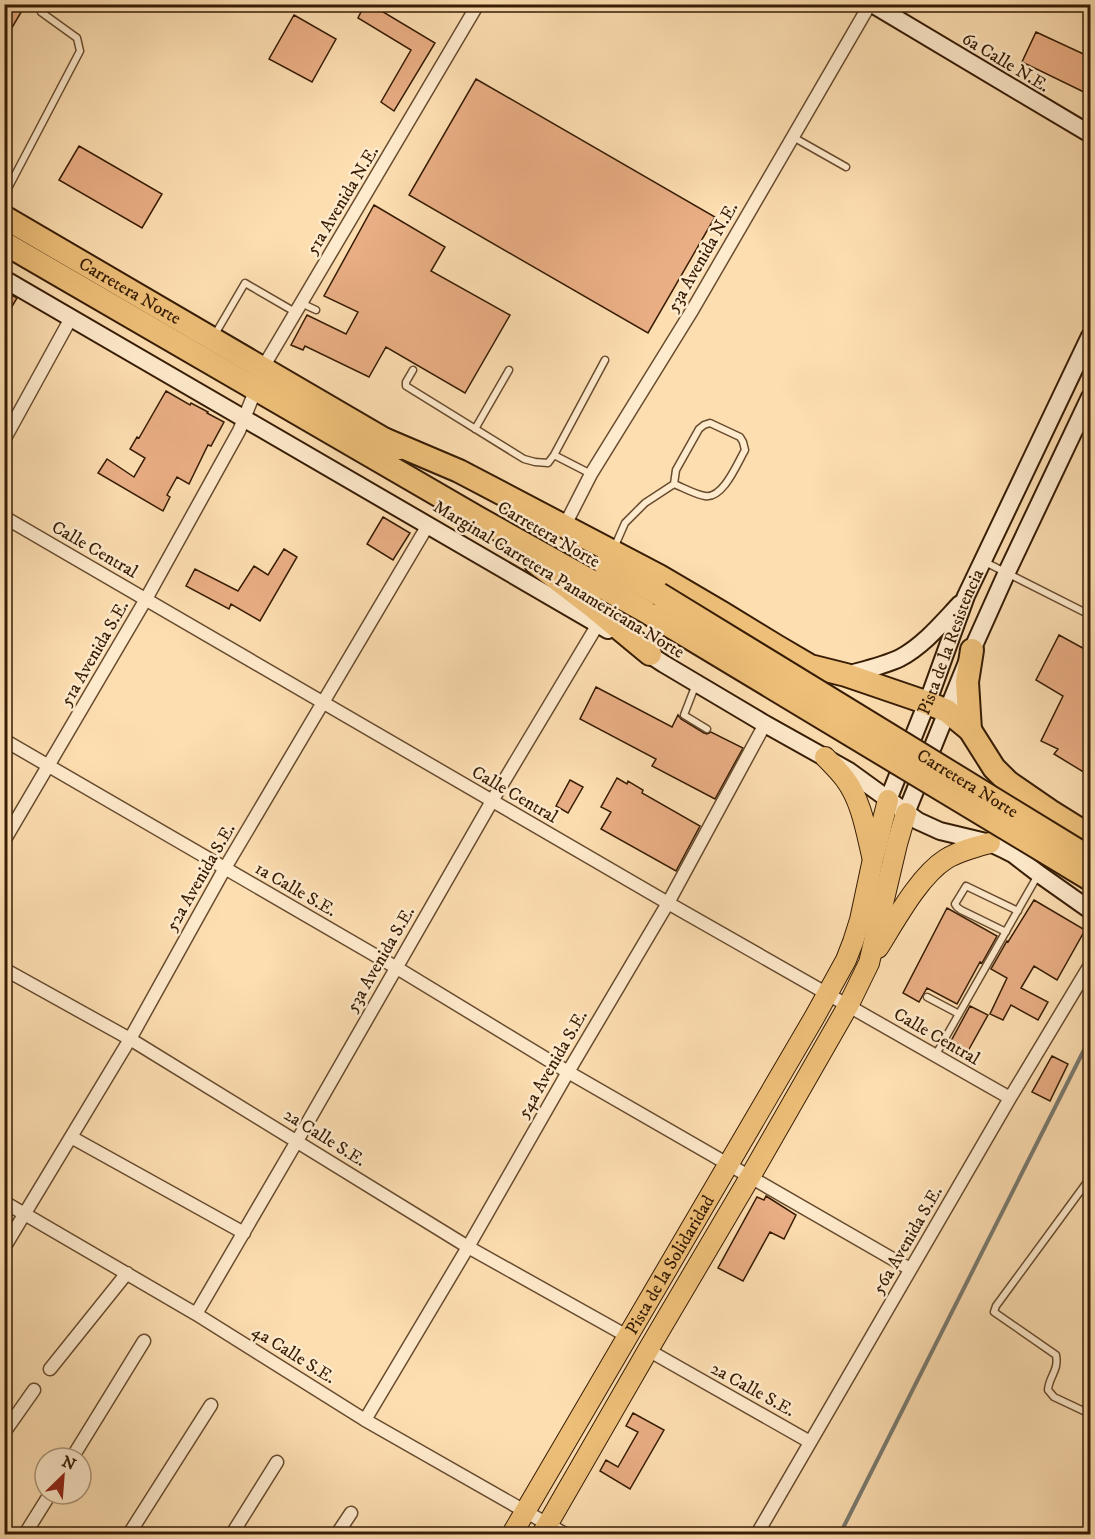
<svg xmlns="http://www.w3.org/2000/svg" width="1095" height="1539" font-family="'IM FELL DW Pica',serif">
<rect width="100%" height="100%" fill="#fddeb1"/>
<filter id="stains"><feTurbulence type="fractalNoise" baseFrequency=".00333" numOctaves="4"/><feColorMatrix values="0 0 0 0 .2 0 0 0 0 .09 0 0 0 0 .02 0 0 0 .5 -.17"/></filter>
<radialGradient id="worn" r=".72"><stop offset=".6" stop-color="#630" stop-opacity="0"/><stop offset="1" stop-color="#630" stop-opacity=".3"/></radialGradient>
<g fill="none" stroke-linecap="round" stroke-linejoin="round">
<path stroke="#797a70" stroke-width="4" d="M 840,1534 L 1090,1038"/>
</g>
<path fill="#eaae84" stroke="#361c04" stroke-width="1.5" d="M 4,4 L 26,4 L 4,41 Z
M 365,4 L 370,4 L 435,43 L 394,111 L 381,102 L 411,50 L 358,18 Z
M 294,15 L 336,39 L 312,82 L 269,59 Z
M 1036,32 L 1090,57 L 1090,95 L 1022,62 Z
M 476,79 L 715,217 L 648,333 L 409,195 Z
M 79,146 L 162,194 L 142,228 L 59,180 Z
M 374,205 L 445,247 L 431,271 L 510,315 L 465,393 L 386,347 L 369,377 L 305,346 L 303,350 L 291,345 L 307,315 L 346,334 L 358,312 L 324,296 Z
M 4,291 L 17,298 L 4,320 Z
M 166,391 L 190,405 L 191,403 L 208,412 L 207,413 L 224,422 L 211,446 L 208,445 L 189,484 L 177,477 L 167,495 L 170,497 L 163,511 L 98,473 L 107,459 L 134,477 L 145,458 L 130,449 L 137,437 L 139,438 Z
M 383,517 L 410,533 L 393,560 L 367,544 Z
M 284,549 L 297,557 L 260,621 L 231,604 L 229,609 L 186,586 L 195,569 L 238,591 L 254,566 L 268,575 Z
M 1059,635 L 1090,652 L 1090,776 L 1054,754 L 1058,749 L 1041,741 L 1063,696 L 1036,680 Z
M 596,687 L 672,727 L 678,715 L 681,719 L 704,733 L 707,734 L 711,732 L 743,748 L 715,799 L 652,766 L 656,759 L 580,719 Z
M 617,778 L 627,784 L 628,781 L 643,790 L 642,793 L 700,826 L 676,871 L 601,829 L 611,812 L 601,807 Z
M 570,780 L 583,787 L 568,813 L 556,806 Z
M 1034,900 L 1085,930 L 1057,980 L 1034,966 L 1021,988 L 1048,1002 L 1038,1020 L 1011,1005 L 1003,1020 L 990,1014 L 1007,978 L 991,969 L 1007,941 L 1008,942 Z
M 947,908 L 997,936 L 982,963 L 980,962 L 957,1004 L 927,988 L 919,1002 L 903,993 Z
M 970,1006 L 988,1015 L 968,1051 L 951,1041 Z
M 1052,1056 L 1068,1064 L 1050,1101 L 1032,1092 Z
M 766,1196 L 796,1215 L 784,1239 L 770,1232 L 743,1281 L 718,1268 L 757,1197 L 764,1200 Z
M 633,1413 L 664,1430 L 630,1489 L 600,1471 L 606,1460 L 618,1467 L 638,1432 L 626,1426 Z"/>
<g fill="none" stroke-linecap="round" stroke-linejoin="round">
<defs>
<path id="lane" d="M 793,137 L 846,167
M 4,196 L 80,51 L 77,38 L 41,12
M 301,303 L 316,310
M 214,336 L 245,283 L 295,312
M 413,370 L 406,382 L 406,386 L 524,459 L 535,462 L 548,463 L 554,455 L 605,360
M 475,429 L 509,370
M 554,455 L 591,474
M 614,548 L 625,523 L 645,503 L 674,484 L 676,470 L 699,429 L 704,425 L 710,423 L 740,437 L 743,442 L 745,450 C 737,464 723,499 705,496 C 696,495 682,487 674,484
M 983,561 L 1090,615
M 696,684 L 684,715 L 707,729
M 1006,932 L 961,910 L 957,907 L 955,904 L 966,886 L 1018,911
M 927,997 L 959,1014
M 935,1056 L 1038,875
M 1090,1178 L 996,1306 L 994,1312 L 1056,1355 C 1059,1371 1049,1376 1048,1390 L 1054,1397 L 1090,1414"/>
<path id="street" d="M 4,440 L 71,318
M 4,517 L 668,903 L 1010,1098
M 564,527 L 591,474 L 693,309 L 870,4
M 4,740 L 397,968 L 568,1072 L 910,1269
M 4,841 L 146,599 L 239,431 L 268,359 L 478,4
M 4,969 L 130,1039 L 468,1247 L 627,1336
M 71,1137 L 244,1233
M 4,1202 L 196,1314 L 365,1420 L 565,1534
M 4,1248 L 130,1039 L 225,868 L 428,525
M 196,1314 L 297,1141 L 492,801 L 598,624
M 648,1350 L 810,1442
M 50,1369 L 127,1273
M 365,1420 L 468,1247 L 568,1072 L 668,903 L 765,724
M 4,1427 L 8,1427 L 34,1390
M 72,1458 L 144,1341
M 25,1534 L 50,1494
M 129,1534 L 211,1405
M 232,1534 L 277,1462
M 337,1534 L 351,1513
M 757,1534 L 1010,1098 L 1090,965"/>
<g id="secondary">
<path d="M 872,4 L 1090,134"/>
<path d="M 4,279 L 608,630"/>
<path d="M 641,649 L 664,664 L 765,724 L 849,771 L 918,821 L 940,831 L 990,843 L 1005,850 L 1013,854 L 1039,874 L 1090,910"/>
<path d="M 846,675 C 864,670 883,666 900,658 C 924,645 942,623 960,604"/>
<path id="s1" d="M 888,800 L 932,690 L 966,596 L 1090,336"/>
<path d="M 906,813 L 972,650 L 1007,572 L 1090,397"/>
</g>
<g id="primary">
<path d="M 825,757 C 832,764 839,771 845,779 C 861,800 866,830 872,856"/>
<path d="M 878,948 C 895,921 919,876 946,859 C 959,851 975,847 990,843"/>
<path id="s2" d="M 512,1534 L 814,1018 L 846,960 L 853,942 L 860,920 L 873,859 L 888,800"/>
<path d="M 542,1534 L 648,1350 L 750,1177 L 848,1006 L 869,963 L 897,844 L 906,813"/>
</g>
<g id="highway">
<path id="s3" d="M 4,217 L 399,448"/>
<path d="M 4,243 L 478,518 L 652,615"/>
<path d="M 386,440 L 459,471 L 659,576 L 722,613 L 776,646 L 810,666 L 846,675 L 928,703 L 947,711 L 970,730 L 994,768 L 1008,782 L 1050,811 L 1090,836"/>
<path d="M 536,563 L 592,606 L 650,654"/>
<path d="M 605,565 L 659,594"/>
<path d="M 970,730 L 967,682 L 972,650"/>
</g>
</defs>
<use href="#lane" stroke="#684c2f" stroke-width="9"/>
<use href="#street" stroke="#684c2f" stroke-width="15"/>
<use href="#secondary" stroke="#361c04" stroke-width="20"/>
<use href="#primary" stroke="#361c04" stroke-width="22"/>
<use href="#highway" stroke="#361c04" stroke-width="26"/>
<use href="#lane" stroke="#feeacc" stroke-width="6"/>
<use href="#street" stroke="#feeacc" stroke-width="12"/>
<use href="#secondary" stroke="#feeacc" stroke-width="16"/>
<use href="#primary" stroke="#eebf78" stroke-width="20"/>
<use href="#highway" stroke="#eebf78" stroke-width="22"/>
<defs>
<g id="highway-bridge">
<path id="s4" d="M 659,594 L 1090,858"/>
<path d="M 652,615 L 1090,879"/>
</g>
</defs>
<use href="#highway-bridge" stroke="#361c04" stroke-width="26" stroke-linecap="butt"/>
<use href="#highway-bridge" stroke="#eebf78" stroke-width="22"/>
</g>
<g text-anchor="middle" stroke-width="5" stroke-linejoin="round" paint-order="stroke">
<g font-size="18" fill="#361c04" stroke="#feeacc">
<text transform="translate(1006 62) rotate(31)" y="6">6a Calle N.E.</text>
<text transform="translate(342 200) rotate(-59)" y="6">51a Avenida N.E.</text>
<text transform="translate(702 257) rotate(-60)" y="6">53a Avenida N.E.</text>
<text dy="6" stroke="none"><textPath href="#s3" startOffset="146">Carretera Norte</textPath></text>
<text transform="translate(549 534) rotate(30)" y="6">Carretera Norte</text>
<text transform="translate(95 549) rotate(30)" y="6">Calle Central</text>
<text transform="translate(559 579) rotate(31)" y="6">Marginal Carretera Panamericana Norte</text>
<text dy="6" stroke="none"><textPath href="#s1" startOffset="170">Pista de la Resistencia</textPath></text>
<text transform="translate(94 653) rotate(-60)" y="6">51a Avenida S.E.</text>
<text dy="6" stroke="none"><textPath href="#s4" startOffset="362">Carretera Norte</textPath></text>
<text transform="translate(515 794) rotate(30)" y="6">Calle Central</text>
<text transform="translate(200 877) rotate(-60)" y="6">52a Avenida S.E.</text>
<text transform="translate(296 889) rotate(30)" y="6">1a Calle S.E.</text>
<text transform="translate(380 959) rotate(-60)" y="6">53a Avenida S.E.</text>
<text transform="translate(937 1036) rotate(30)" y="6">Calle Central</text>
<text transform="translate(552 1064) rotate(-60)" y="6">54a Avenida S.E.</text>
<text transform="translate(325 1137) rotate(32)" y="6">2a Calle S.E.</text>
<text transform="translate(907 1240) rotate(-60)" y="6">56a Avenida S.E.</text>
<text dy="6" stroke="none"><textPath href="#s2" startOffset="312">Pista de la Solidaridad</textPath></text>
<text transform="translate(294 1354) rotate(32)" y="6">4a Calle S.E.</text>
<text transform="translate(753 1389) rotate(29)" y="6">2a Calle S.E.</text>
</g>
</g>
<rect width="1095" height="1539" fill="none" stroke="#fddeb1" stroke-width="24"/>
<rect x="6" y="6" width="1083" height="1527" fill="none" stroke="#361c04" stroke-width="3"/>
<rect x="12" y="12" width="1071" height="1515" fill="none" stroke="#361c04" stroke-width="1.5"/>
<g transform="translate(63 1476) rotate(25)"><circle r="28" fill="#feeacc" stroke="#ae987c" stroke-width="1.5"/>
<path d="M0-4.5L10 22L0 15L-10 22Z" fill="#8f2418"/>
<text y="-9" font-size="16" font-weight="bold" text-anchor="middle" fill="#361c04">N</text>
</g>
<rect width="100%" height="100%" filter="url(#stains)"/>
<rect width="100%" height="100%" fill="url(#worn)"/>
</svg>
